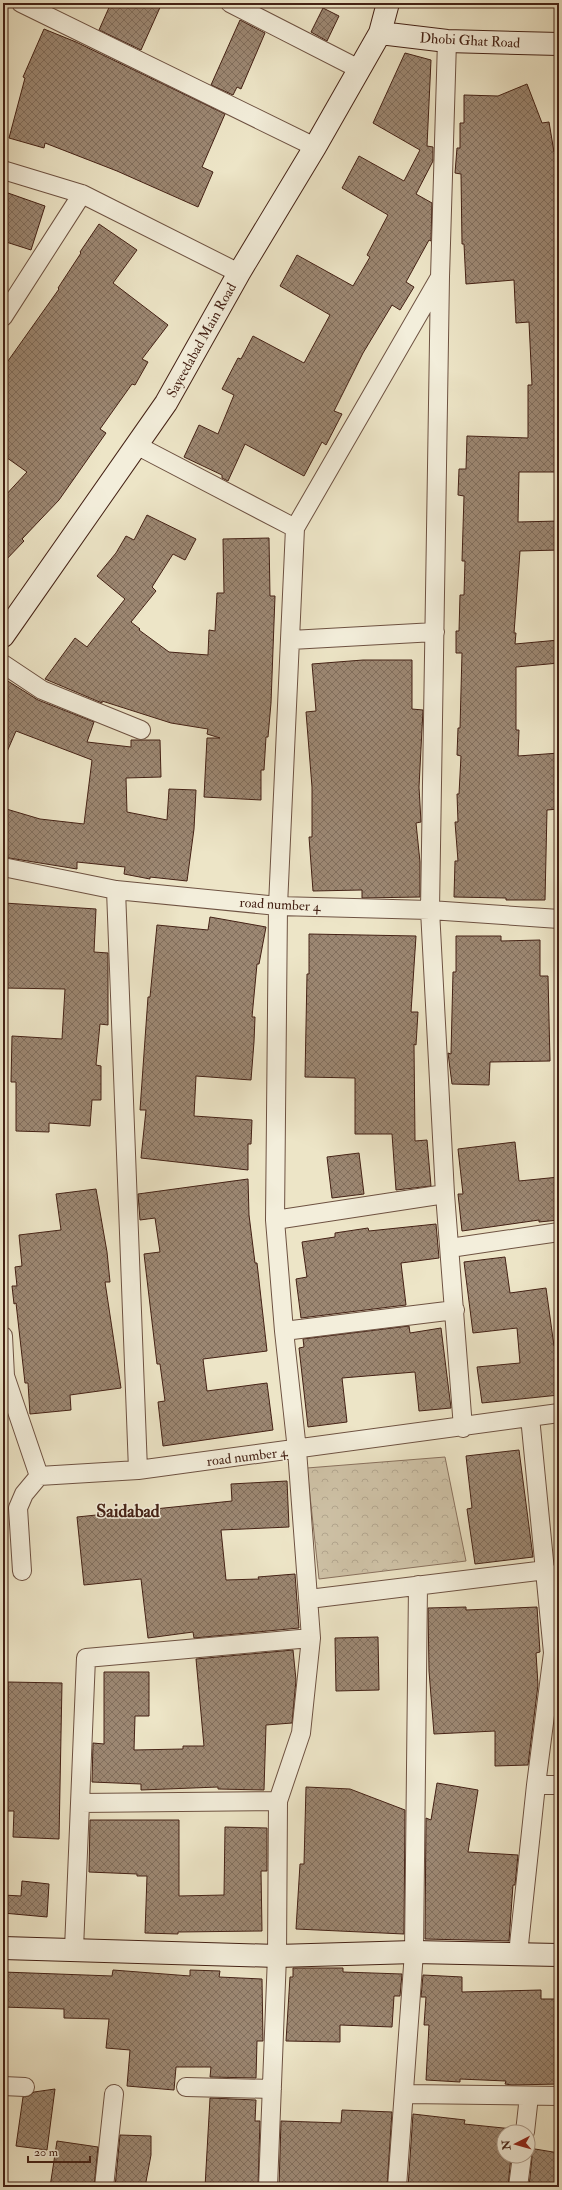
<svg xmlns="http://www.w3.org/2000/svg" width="562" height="2190" font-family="'IM FELL Double Pica',serif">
<defs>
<pattern id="park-crowns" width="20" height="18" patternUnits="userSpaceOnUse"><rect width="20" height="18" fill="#d0c4a9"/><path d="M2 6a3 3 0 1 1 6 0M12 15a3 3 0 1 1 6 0" fill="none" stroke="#b4a891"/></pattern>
<pattern id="building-cross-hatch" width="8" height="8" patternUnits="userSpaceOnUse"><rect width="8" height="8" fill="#9c8772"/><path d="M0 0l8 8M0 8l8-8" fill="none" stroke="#816e5c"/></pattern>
</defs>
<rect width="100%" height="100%" fill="#ede5c7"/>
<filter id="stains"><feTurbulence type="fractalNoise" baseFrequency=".005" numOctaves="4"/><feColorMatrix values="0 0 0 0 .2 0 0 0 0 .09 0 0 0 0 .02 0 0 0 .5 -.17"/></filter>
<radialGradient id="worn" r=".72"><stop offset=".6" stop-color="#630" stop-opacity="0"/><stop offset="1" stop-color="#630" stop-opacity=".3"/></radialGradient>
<path fill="url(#park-crowns)" stroke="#8a725f" d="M 445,1457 L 466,1561 L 319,1579 L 307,1468 Z"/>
<path fill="url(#building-cross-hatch)" stroke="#442115" d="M 111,3 L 162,3 L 141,50 L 99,30 Z
M 323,8 L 339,16 L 327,41 L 311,32 Z
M 240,20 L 265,33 L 241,89 L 237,87 L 233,95 L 211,85 Z
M 44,29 L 76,42 L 225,114 L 202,167 L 213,172 L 198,207 L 117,171 L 45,143 L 44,148 L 9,138 L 25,78 L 23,77 Z
M 405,53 L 431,60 L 427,146 L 433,147 L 433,161 L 416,194 L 432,203 L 431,241 L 429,240 L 406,282 L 414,287 L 400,310 L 392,305 L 363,353 L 334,411 L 342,414 L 326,445 L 322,442 L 304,476 L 245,444 L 228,481 L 222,478 L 222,475 L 184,457 L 199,425 L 218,434 L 234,395 L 222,389 L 238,358 L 241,359 L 253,336 L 304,363 L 330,315 L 280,286 L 297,255 L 353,286 L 370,257 L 367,255 L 388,215 L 342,188 L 359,156 L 404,181 L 420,150 L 373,123 Z
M 527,84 L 542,123 L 549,122 L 554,152 L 559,152 L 559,367 L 556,367 L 557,472 L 519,472 L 518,522 L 559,521 L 559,550 L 520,551 L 514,633 L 516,633 L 515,644 L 559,640 L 559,663 L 516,667 L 516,730 L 519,730 L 518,756 L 559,753 L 559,809 L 547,810 L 545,900 L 506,900 L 506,898 L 454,897 L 455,861 L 458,861 L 455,822 L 458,822 L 457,794 L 459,794 L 461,756 L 457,755 L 458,728 L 460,728 L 462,653 L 456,653 L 456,631 L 459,631 L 460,595 L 464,595 L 465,561 L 462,561 L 464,496 L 458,495 L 459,469 L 466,469 L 467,436 L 528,438 L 528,385 L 532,385 L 529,322 L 516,323 L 514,280 L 466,284 L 464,244 L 462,244 L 461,174 L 455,173 L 457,148 L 460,148 L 460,123 L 464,123 L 464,95 L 498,96 Z
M 8,193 L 45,206 L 31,250 L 3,241 L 3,211 Z
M 99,224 L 137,250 L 113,283 L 168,325 L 142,359 L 148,362 L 135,385 L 132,384 L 100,429 L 106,433 L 59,500 L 22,539 L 24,541 L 3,563 L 3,498 L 27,472 L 3,455 L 3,368 L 59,289 L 58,288 L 81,253 L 80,252 Z
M 147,515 L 196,539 L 185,560 L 173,554 L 152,587 L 156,591 L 131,622 L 140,629 L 139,630 L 169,652 L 208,655 L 209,630 L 215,631 L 217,593 L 224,593 L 223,539 L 269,538 L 270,596 L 275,596 L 271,703 L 268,737 L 266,737 L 264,770 L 261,770 L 261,800 L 204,797 L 207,738 L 220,738 L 207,734 L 208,729 L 171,723 L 102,701 L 102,703 L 45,679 L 75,638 L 87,647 L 125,599 L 97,576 L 116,553 L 126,536 L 134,540 Z
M 363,660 L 412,660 L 412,709 L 423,710 L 419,787 L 421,822 L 416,823 L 420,862 L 420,897 L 362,898 L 362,890 L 313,891 L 309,837 L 312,837 L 312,787 L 306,712 L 316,711 L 312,664 Z
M 3,678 L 38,700 L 94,722 L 87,742 L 131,747 L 131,740 L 160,740 L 161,777 L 126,778 L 127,812 L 167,820 L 169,789 L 196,790 L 194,829 L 187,881 L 150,877 L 150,879 L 124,874 L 125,867 L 77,862 L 77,869 L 3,857 L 3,808 L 40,819 L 84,824 L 92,760 L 16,731 L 3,761 Z
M 4,903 L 96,909 L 94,952 L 108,953 L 108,1025 L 100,1024 L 96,1065 L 101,1066 L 101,1100 L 92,1100 L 90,1126 L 49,1123 L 49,1132 L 16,1131 L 16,1082 L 11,1082 L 12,1036 L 62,1039 L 65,989 L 3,988 Z
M 210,917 L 266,927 L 259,964 L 257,964 L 252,1017 L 255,1017 L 254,1042 L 251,1080 L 196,1076 L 194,1116 L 252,1120 L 251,1144 L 248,1144 L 248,1170 L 141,1158 L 146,1110 L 140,1110 L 148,997 L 150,997 L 157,925 L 208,930 Z
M 309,934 L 416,936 L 411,1012 L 418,1012 L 416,1045 L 414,1044 L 415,1141 L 427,1140 L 431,1186 L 396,1190 L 392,1134 L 355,1134 L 355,1078 L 305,1077 L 307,974 L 309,974 Z
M 456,936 L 501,936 L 501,941 L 540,940 L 540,976 L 548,976 L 550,1061 L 490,1062 L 489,1085 L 452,1084 L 448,1053 L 451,1054 L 453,972 L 456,972 Z
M 515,1142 L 519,1181 L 559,1177 L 559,1220 L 539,1222 L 539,1220 L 462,1231 L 458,1194 L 463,1194 L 458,1149 Z
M 359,1153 L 364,1194 L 332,1198 L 327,1157 Z
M 248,1179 L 249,1215 L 255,1263 L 257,1263 L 267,1351 L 203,1359 L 207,1391 L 267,1383 L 273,1430 L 163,1446 L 158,1402 L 165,1401 L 160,1364 L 157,1364 L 144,1254 L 160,1252 L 155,1218 L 140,1220 L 138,1194 Z
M 96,1189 L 107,1252 L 110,1282 L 105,1282 L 121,1388 L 70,1395 L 71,1410 L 30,1414 L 28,1383 L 25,1383 L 16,1303 L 14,1304 L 12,1286 L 17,1286 L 15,1267 L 22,1266 L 19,1235 L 61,1230 L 56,1194 Z
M 436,1224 L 439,1258 L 401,1263 L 406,1305 L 301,1318 L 296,1279 L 307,1277 L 302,1242 L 335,1237 L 335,1233 L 368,1228 L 369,1231 Z
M 505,1257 L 510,1293 L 546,1288 L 554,1346 L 557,1346 L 559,1395 L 482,1403 L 477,1367 L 520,1363 L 517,1328 L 473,1333 L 464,1262 Z
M 409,1326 L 410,1333 L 441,1328 L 451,1408 L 419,1411 L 415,1372 L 342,1378 L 347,1422 L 308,1427 L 299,1348 L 304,1347 L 303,1339 Z
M 519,1450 L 533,1557 L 475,1564 L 467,1509 L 472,1508 L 466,1456 Z
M 287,1481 L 289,1527 L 221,1530 L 226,1580 L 259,1579 L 258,1577 L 295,1574 L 299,1628 L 194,1638 L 193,1632 L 148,1638 L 141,1579 L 84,1585 L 77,1517 L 232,1501 L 231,1484 Z
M 466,1607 L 466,1610 L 537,1607 L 540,1652 L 536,1653 L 538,1685 L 528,1765 L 495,1766 L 495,1731 L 434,1734 L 429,1671 L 428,1608 Z
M 378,1637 L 379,1690 L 336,1691 L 335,1638 Z
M 293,1650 L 296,1680 L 292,1723 L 266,1725 L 264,1790 L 218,1789 L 218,1787 L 141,1790 L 141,1784 L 92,1782 L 93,1743 L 104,1744 L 104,1672 L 149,1672 L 149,1716 L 135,1716 L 134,1750 L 183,1749 L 183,1746 L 204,1746 L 196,1659 Z
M 8,1682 L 62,1683 L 59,1839 L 13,1837 L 14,1811 L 3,1811 L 3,1733 L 8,1733 Z
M 437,1783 L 478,1790 L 468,1852 L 518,1855 L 515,1885 L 513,1885 L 509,1941 L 425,1939 L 426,1818 L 431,1820 Z
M 306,1787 L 350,1789 L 405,1810 L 404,1934 L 296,1929 L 300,1864 L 304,1864 Z
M 90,1820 L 179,1820 L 179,1896 L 224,1895 L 225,1827 L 267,1828 L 267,1871 L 261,1871 L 262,1931 L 178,1932 L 178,1934 L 145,1933 L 147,1876 L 137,1876 L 137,1874 L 89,1872 Z
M 22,1881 L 49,1884 L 47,1917 L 3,1913 L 3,1895 L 21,1896 Z
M 293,1968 L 343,1968 L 343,1972 L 402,1974 L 400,1996 L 394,1996 L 392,2027 L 340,2025 L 340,2042 L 286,2041 L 290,1977 L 293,1977 Z
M 113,1970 L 190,1976 L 190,1970 L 220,1971 L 219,1977 L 262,1979 L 263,2041 L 257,2041 L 256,2078 L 210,2077 L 211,2067 L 176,2067 L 174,2090 L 127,2086 L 130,2050 L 106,2048 L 109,2019 L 64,2018 L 64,2009 L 3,2007 L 3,1972 L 112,1976 Z
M 423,1975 L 462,1977 L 462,1992 L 541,1990 L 541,1999 L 559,1999 L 559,2084 L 512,2085 L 505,2084 L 506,2081 L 460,2079 L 460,2082 L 426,2080 L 429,2025 L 424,2025 L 426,1997 L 421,1997 Z
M 55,2089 L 47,2150 L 16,2146 L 23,2097 L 29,2096 L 34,2092 Z
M 210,2098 L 256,2100 L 255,2121 L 260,2121 L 258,2187 L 205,2187 Z
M 342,2110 L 392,2112 L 387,2187 L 279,2187 L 281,2121 L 341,2123 Z
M 413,2114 L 465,2120 L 464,2124 L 513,2129 L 513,2132 L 504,2132 L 504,2156 L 511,2156 L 508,2187 L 408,2187 Z
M 120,2135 L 151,2136 L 151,2155 L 145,2187 L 115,2187 Z
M 57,2141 L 98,2147 L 94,2187 L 50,2187 Z
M 529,2148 L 559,2153 L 559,2187 L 529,2187 L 532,2157 Z"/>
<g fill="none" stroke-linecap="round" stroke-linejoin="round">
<defs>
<path id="street" d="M 21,3 L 315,147
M 230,3 L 359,69
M 447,41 L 440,277 L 430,910 L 445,1194 L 463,1428
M 3,170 L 82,194 L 239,273
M 3,317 L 82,194
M 136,445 L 295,528
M 291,640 L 435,632
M 3,664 L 42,690 L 141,730
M 3,867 L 116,890 L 278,906 L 430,910 L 559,919
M 116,890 L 138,1470
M 275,1220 L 445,1194
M 450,1248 L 559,1232
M 284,1331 L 455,1310
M 3,1336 L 5,1376
M 3,1375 L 5,1376 L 39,1476 L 138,1470 L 559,1413
M 22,1571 L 18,1508 L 24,1494 L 39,1476
M 309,1599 L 546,1570
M 536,1785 L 559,1785
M 80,1803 L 278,1801
M 74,1949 L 86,1658 L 311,1638
M 518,1954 L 536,1785 L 553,1653 L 530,1417
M 3,2086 L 25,2087
M 186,2087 L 272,2089
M 405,2094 L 559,2096
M 525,2132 L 529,2096
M 104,2187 L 114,2094
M 268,2187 L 277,1956 L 278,1801 L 301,1733 L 311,1638 L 297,1450 L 284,1331 L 275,1220 L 278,906 L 295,528 L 440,277
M 397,2187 L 414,1952 L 418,1585
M 518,2187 L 522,2156"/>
<path id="secondary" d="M 380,33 L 447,41 L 559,44
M 3,636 L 166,403 L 239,273 L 315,147 L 380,33 L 388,3
M 3,1948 L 277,1956 L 414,1952 L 559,1955"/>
</defs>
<use href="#street" stroke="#6e5242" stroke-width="20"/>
<use href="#secondary" stroke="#442115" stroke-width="24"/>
<use href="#street" stroke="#f3eedb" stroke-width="18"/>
<use href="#secondary" stroke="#f3eedb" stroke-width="22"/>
</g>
<g text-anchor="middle" stroke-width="3" stroke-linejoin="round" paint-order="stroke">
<g font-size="14" fill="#442115" stroke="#f3eedb">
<text transform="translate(470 40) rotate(3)" y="5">Dhobi Ghat Road</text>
<text transform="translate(201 340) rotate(-61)" y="5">Sayeedabad Main Road</text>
<text transform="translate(280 904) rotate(3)" y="5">road number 4</text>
<text transform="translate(247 1456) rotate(-7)" y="5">road number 4</text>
</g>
<g font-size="18" font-weight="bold" fill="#442115" stroke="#f3eedb">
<text x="128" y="1517">Saidabad</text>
</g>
</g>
<rect width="562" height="2190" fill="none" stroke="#ede5c7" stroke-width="16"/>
<rect x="4" y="4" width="554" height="2182" fill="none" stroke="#442115" stroke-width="2"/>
<rect x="8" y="8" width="546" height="2174" fill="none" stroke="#442115"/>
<g transform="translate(516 2144) rotate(264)"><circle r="19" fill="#f3eedb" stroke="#ad9c8c"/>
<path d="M0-3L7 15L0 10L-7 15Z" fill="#8f2418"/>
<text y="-6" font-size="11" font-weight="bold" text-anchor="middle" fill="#442115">N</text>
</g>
<path d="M28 2156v6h62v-6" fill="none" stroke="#442115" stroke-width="2"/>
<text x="34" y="2156" font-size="12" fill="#442115" stroke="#f3eedb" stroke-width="3" paint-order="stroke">20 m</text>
<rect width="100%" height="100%" filter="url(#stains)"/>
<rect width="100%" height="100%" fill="url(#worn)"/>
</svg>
